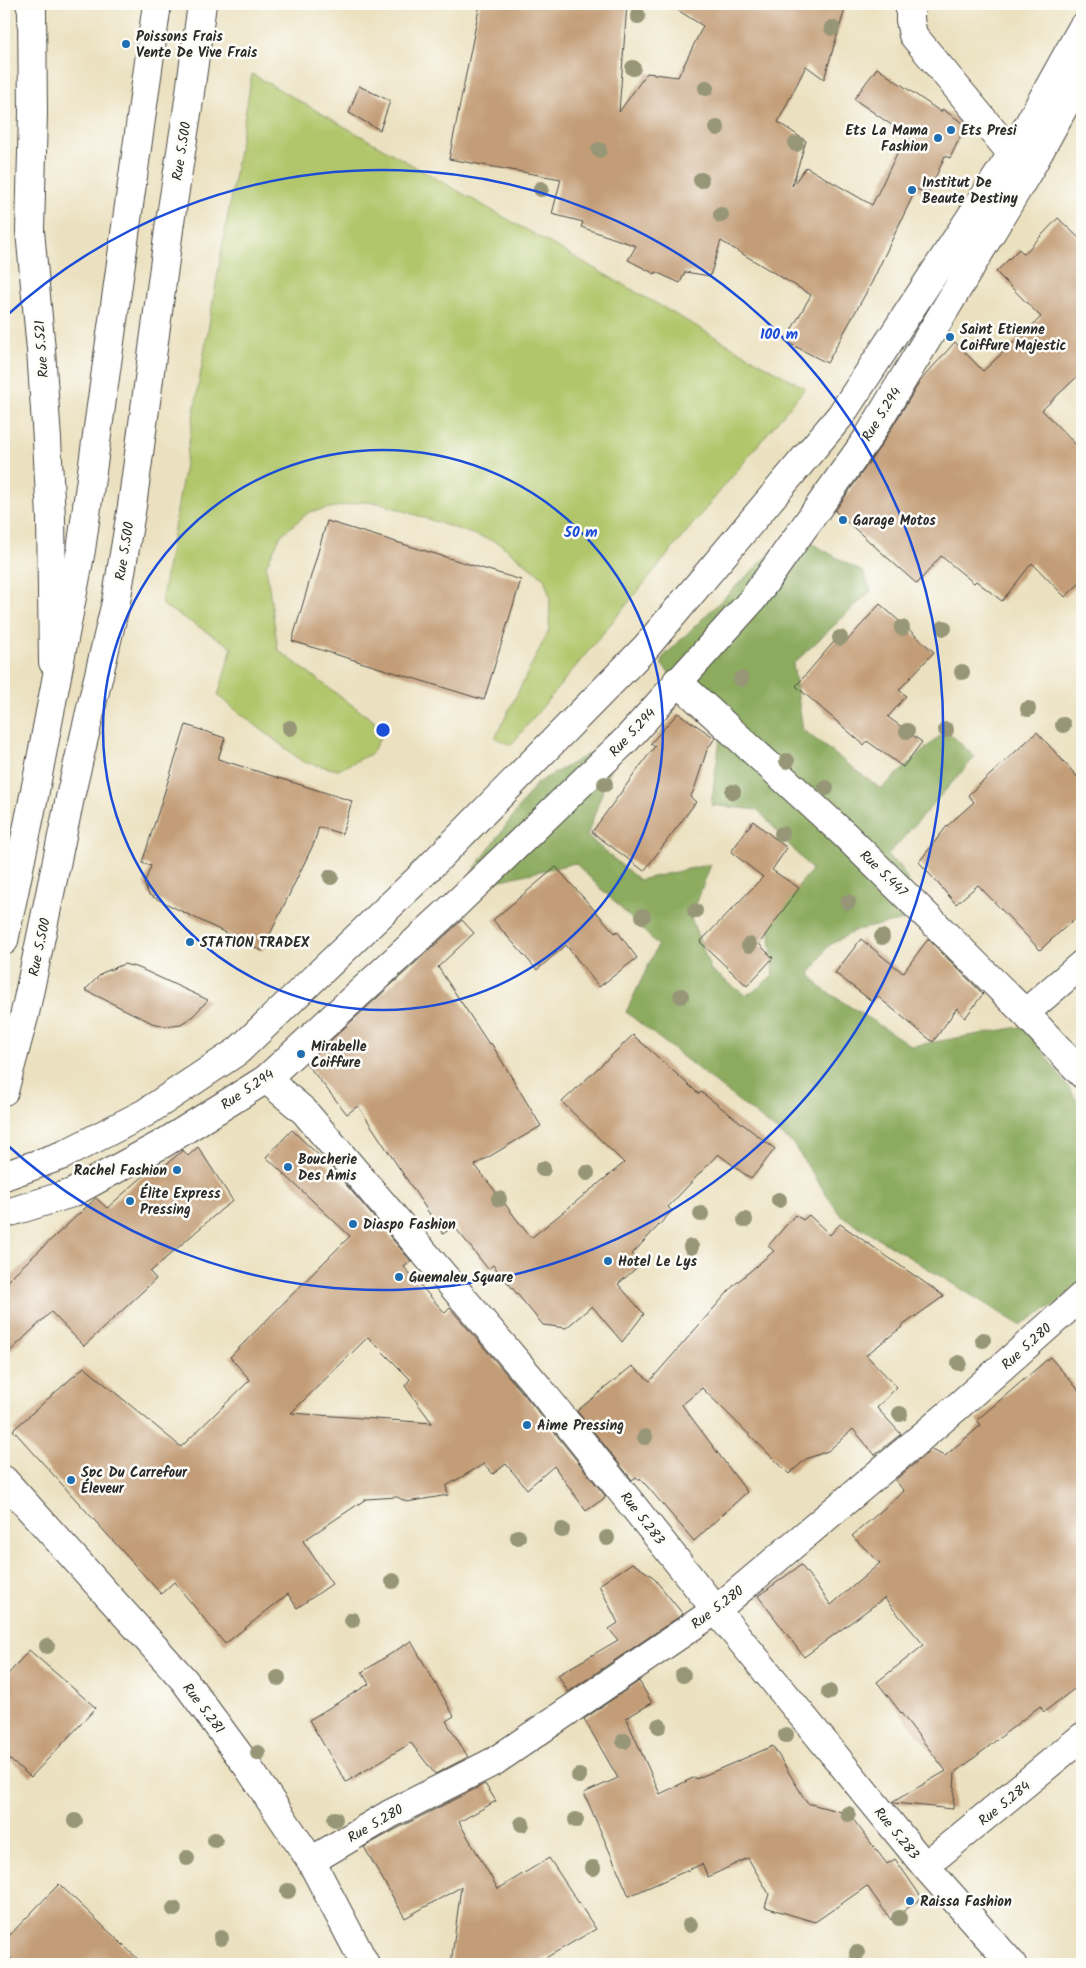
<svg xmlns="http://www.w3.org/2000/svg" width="1086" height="1968" font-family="Kalam,sans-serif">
<rect width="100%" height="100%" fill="#fdfcf7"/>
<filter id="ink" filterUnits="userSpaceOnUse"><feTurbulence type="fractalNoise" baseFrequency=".02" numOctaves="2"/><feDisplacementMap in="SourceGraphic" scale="10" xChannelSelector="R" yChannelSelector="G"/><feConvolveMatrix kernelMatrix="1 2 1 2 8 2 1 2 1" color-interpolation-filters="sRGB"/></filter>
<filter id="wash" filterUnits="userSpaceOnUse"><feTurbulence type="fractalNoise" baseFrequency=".0096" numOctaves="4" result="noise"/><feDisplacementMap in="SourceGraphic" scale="20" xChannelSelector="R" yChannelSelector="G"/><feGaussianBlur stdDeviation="1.12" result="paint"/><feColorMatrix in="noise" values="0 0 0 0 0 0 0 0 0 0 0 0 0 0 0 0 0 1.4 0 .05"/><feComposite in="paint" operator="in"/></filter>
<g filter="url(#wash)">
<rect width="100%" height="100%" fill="#ebe1c0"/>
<path fill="#b1c66a" stroke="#6e784a" d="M 252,74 L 805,388 L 511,745 L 495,738 L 549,630 L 550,597 L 544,578 L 499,543 L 380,503 L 362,502 L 309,512 L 281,535 L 266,566 L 278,650 L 375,722 L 380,738 L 371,754 L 338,770 L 303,762 L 218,696 L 232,647 L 161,604 Z"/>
<path fill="#8cab5e" stroke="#5c6b44" d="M 792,532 L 864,573 L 871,591 L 793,664 L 803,730 L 881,789 L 946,730 L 975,757 L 887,856 L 901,867 L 924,916 L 856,930 L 828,946 L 810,974 L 821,988 L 912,1046 L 1025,1026 L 1082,1107 L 1082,1288 L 1020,1325 L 840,1215 L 793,1144 L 626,1012 L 658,945 L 575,863 L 459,890 L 537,783 L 622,735 L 587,836 L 639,880 L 711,864 L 691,918 L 711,970 L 745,995 L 753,992 L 773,975 L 769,920 L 812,870 L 758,810 L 711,805 L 721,731 L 662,665 L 663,657 Z"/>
<g id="blocks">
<path fill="#c39d77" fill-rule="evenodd" d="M 480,4 L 627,4 L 619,112 L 647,73 L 678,77 L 703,26 L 668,4 L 826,4 L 845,9 L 824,79 L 806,66 L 778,122 L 806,141 L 792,186 L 806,167 L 872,205 L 906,135 L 854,99 L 877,68 L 941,112 L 942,109 L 966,125 L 950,158 L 945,156 L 928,194 L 916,189 L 871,284 L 827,363 L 785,341 L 811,295 L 721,241 L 710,276 L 685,272 L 680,283 L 656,272 L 655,274 L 628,260 L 636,246 L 581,227 L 583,222 L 552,214 L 561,179 L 449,159 Z
M 359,86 L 390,101 L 380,130 L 349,113 Z
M 1058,218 L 1082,241 L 1082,372 L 1042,410 L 1082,451 L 1082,581 L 1065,597 L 1032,563 L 1002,601 L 976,581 L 974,583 L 941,556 L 917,584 L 835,511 L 880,447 L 921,380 L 955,342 L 983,371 L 1041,317 L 996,272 L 1019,249 L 1024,254 Z
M 327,521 L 521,580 L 484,700 L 292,641 Z
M 880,604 L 934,652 L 899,690 L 906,696 L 888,717 L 922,742 L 903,767 L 867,741 L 864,745 L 796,686 L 838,637 L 845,643 Z
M 678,713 L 715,738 L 707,750 L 694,790 L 690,797 L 696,802 L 644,871 L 592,832 L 655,746 L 650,744 Z
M 186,725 L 225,738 L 218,759 L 352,801 L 342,834 L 319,827 L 314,843 L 262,951 L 149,895 L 144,884 L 151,866 L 142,863 Z
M 1037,732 L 1082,782 L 1082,912 L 1040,950 L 978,885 L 956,904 L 919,862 L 947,826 L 974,802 L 968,795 Z
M 753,821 L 787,848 L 772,870 L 799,888 L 759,944 L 773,958 L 747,986 L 700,942 L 763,877 L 731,852 Z
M 556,867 L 615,933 L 617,931 L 637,958 L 599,987 L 566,945 L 537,970 L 493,920 Z
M 462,920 L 474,933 L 438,967 L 489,1044 L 491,1043 L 541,1126 L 475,1165 L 531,1238 L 624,1163 L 562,1102 L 633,1035 L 699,1094 L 701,1092 L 775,1149 L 751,1179 L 718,1154 L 668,1207 L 672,1211 L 632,1254 L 641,1264 L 618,1284 L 644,1314 L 622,1342 L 592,1306 L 566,1328 L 543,1325 L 493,1265 L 488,1269 L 454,1226 L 443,1234 L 358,1106 L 347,1114 L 306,1063 Z
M 861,939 L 903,973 L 928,939 L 983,994 L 965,1018 L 957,1008 L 933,1042 L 877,996 L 873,1002 L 835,973 Z
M 124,964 L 139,968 L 208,1000 L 193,1016 L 181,1024 L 166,1026 L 152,1023 L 85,990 L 102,973 Z
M 292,1130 L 330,1166 L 411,1261 L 404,1267 L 445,1313 L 450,1308 L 527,1398 L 606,1497 L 586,1511 L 554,1466 L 527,1489 L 506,1464 L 493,1474 L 484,1464 L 446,1486 L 448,1495 L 407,1502 L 397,1497 L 366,1499 L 303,1541 L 332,1584 L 297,1608 L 288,1594 L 225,1644 L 174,1582 L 161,1594 L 13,1430 L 84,1367 L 181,1447 L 250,1380 L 230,1357 L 350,1236 L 266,1157 ZM 368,1337 L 410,1379 L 405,1386 L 432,1423 L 291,1413 Z
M 198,1147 L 233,1201 L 222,1209 L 150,1272 L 156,1279 L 84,1346 L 51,1312 L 4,1357 L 4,1287 L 14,1274 L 96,1198 L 107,1208 L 156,1165 L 161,1169 L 183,1150 L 188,1156 Z
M 795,1215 L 803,1220 L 809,1215 L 830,1235 L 840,1224 L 944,1296 L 902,1326 L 902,1327 L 866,1355 L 897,1387 L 877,1408 L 901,1434 L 875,1455 L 853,1429 L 828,1451 L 806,1459 L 789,1474 L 702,1388 L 682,1405 L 747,1492 L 694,1541 L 640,1478 L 639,1480 L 636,1477 L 632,1480 L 577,1411 L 632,1366 L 650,1381 L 735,1284 L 774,1251 L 768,1246 Z
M 1050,1357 L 1082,1394 L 1082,1683 L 1044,1712 L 1040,1706 L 955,1773 L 953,1809 L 894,1803 L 893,1802 L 946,1771 L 877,1682 L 924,1645 L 884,1598 L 804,1657 L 758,1596 L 801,1565 L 831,1605 L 880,1563 L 852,1536 L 904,1491 L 895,1480 L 931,1450 L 945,1456 L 981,1425 L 977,1420 Z
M 632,1563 L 652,1576 L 683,1614 L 568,1692 L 558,1675 L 618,1640 L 609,1629 L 618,1623 L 599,1585 Z
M 411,1641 L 454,1716 L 446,1721 L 468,1757 L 435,1774 L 411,1743 L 346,1782 L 309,1720 L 369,1684 L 362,1672 Z
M 29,1650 L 96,1708 L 31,1777 L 4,1755 L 4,1679 Z
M 639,1681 L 652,1703 L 626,1718 L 660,1794 L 695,1777 L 696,1779 L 773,1746 L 807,1803 L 849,1814 L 887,1864 L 895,1859 L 922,1898 L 891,1920 L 867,1886 L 815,1922 L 765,1907 L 769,1894 L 748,1858 L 708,1877 L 702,1864 L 629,1896 L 584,1793 L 618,1778 L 584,1719 Z
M 485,1784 L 496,1801 L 459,1822 L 498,1889 L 549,1858 L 596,1929 L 535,1964 L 451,1964 L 461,1887 L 405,1918 L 364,1847 L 398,1828 Z
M 59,1884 L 143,1964 L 17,1964 L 4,1952 L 4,1941 Z"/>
</g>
</g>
<g filter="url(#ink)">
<use href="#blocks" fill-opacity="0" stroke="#484641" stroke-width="1"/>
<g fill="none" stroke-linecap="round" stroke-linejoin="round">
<defs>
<path id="minor" d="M 30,4 L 32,11 L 33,113 L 30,231 L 41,350 L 47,440 L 51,518 L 53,662
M 910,4 L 910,20 L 913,35 L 1012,154
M 677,681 L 845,835 L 1025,1013 L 1082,1074
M 1025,1013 L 1082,964
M 266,1079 L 304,1111 L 539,1388 L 716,1610 L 925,1866 L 1012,1964
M 4,1480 L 184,1680 L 248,1767 L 311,1861 L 365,1964
M 311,1861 L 390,1814 L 495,1761 L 716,1610 L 956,1408 L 1082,1296
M 925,1866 L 1082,1737"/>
<path id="major" d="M 4,941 L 34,796 L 81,550 L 157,4
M 4,1091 L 25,1013 L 71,793 L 116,602 L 132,506 L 170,222 L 188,107 L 202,4
M 4,1176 L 63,1155 L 145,1113 L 238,1051 L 419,878 L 646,647 L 841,415 L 1012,154 L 1082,28
M 4,1214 L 72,1193 L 164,1143 L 266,1079 L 456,904 L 627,739 L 753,599 L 867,439 L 1032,165 L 1082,74"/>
</defs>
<use href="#minor" stroke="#484641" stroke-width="30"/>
<use href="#major" stroke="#484641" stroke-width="30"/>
<use href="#minor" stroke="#fff" stroke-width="28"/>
<use href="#major" stroke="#fff" stroke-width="28"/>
</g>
<g fill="#979778">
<circle cx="638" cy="16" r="8"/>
<circle cx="832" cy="28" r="8"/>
<circle cx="633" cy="68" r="8"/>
<circle cx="706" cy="88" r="8"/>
<circle cx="717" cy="128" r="8"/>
<circle cx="796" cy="144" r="8"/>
<circle cx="599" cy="150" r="8"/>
<circle cx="701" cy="180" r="8"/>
<circle cx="541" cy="189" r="8"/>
<circle cx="721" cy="215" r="8"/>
<circle cx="902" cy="628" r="8"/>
<circle cx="944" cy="628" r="8"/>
<circle cx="840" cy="638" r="8"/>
<circle cx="962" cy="672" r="8"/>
<circle cx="741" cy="679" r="8"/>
<circle cx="1028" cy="709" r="8"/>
<circle cx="1063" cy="725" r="8"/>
<circle cx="290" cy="728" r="8"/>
<circle cx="946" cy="730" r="8"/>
<circle cx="907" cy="731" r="8"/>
<circle cx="787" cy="761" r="8"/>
<circle cx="605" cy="784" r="8"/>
<circle cx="826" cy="788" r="8"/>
<circle cx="733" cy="792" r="8"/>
<circle cx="782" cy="834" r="8"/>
<circle cx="331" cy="877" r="8"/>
<circle cx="848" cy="902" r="8"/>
<circle cx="695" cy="911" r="8"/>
<circle cx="643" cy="916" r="8"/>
<circle cx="882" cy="937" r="8"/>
<circle cx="749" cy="945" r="8"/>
<circle cx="681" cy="996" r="8"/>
<circle cx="543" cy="1169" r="8"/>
<circle cx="587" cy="1173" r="8"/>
<circle cx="499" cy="1199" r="8"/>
<circle cx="779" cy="1200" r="8"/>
<circle cx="701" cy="1214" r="8"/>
<circle cx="745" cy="1220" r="8"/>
<circle cx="691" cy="1247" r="8"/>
<circle cx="983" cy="1340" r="8"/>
<circle cx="959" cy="1363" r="8"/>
<circle cx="900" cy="1414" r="8"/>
<circle cx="645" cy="1437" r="8"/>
<circle cx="562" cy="1530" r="8"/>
<circle cx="518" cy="1537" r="8"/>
<circle cx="607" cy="1538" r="8"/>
<circle cx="393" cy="1581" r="8"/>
<circle cx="352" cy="1620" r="8"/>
<circle cx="47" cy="1646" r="8"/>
<circle cx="683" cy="1675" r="8"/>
<circle cx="278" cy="1678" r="8"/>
<circle cx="829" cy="1692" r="8"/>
<circle cx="659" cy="1726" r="8"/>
<circle cx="786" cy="1735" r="8"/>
<circle cx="624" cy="1741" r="8"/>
<circle cx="258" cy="1753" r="8"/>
<circle cx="579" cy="1776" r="8"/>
<circle cx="848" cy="1814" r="8"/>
<circle cx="335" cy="1819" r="8"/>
<circle cx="576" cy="1820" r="8"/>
<circle cx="75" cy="1821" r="8"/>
<circle cx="522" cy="1824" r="8"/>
<circle cx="215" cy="1840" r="8"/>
<circle cx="187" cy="1858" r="8"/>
<circle cx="593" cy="1868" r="8"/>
<circle cx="288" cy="1891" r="8"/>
<circle cx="174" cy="1909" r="8"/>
<circle cx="899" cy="1918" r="8"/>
<circle cx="690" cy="1925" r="8"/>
<circle cx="221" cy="1938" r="8"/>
<circle cx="857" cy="1953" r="8"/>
</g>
</g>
<g fill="none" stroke="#1d4ed8" stroke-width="2.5">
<circle cx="383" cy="730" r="280"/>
<path d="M5 317A560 560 0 1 1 5 1143"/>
</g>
<g fill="#1f6fb2" stroke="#fdfcf7" stroke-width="2">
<circle cx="126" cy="44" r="5"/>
<circle cx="951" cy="130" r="5"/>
<circle cx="938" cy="138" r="5"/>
<circle cx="912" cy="190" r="5"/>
<circle cx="950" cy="337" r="5"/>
<circle cx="843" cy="520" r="5"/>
<circle cx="190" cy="942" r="5"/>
<circle cx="301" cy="1054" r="5"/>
<circle cx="288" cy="1167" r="5"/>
<circle cx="177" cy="1170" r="5"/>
<circle cx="130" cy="1201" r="5"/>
<circle cx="353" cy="1224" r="5"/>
<circle cx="608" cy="1261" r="5"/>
<circle cx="399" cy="1277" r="5"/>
<circle cx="527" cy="1425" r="5"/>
<circle cx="71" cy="1480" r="5"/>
<circle cx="910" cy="1901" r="5"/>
</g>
<g text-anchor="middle" stroke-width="5" stroke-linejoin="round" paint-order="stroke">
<g font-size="14" font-weight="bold" fill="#2b2b2b" stroke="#fdfcf7" text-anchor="start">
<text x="136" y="41">Poissons Frais<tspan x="136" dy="16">Vente De Vive Frais</tspan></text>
<text x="928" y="135" text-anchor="end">Ets La Mama<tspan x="928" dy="16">Fashion</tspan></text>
<text x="961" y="135">Ets Presi</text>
<text x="922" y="187">Institut De<tspan x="922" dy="16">Beaute Destiny</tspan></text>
<text x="960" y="334">Saint Etienne<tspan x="960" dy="16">Coiffure Majestic</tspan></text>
<text x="853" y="525">Garage Motos</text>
<text x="200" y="947">STATION TRADEX</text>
<text x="311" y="1051">Mirabelle<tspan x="311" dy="16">Coiffure</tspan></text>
<text x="298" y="1164">Boucherie<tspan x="298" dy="16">Des Amis</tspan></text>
<text x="167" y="1175" text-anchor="end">Rachel Fashion</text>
<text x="140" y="1198">Élite Express<tspan x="140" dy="16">Pressing</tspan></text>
<text x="363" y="1229">Diaspo Fashion</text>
<text x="618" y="1266">Hotel Le Lys</text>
<text x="409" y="1282">Guemaleu Square</text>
<text x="537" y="1430">Aime Pressing</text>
<text x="81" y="1477">Spc Du Carrefour<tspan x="81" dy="16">Éleveur</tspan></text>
<text x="920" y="1906">Raissa Fashion</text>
</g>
<g font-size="14" fill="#2b2b2b" stroke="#fdfcf7">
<text transform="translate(181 151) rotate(-81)" y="5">Rue 5.500</text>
<text transform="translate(41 349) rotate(-94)" y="5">Rue 5.521</text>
<text transform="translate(881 414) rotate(-58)" y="5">Rue 5.294</text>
<text transform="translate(124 551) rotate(-81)" y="5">Rue 5.500</text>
<text transform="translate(632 732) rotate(-47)" y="5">Rue 5.294</text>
<text transform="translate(884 873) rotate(44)" y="5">Rue 5.447</text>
<text transform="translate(39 947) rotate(-78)" y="5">Rue 5.500</text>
<text transform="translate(247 1089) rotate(-34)" y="5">Rue 5.294</text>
<text transform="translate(1026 1346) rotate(-42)" y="5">Rue 5.280</text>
<text transform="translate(643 1518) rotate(52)" y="5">Rue 5.283</text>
<text transform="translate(717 1607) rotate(-37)" y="5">Rue 5.280</text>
<text transform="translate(204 1708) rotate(53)" y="5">Rue 5.281</text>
<text transform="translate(1004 1803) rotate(-39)" y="5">Rue 5.284</text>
<text transform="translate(375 1823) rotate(-30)" y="5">Rue 5.280</text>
<text transform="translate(897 1833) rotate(51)" y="5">Rue 5.283</text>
</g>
</g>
<circle cx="383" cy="730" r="8" fill="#1d4ed8" stroke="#fdfcf7" stroke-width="2.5"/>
<g font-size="15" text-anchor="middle" font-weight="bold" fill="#1d4ed8" stroke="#fdfcf7" stroke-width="5" stroke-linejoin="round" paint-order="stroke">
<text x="779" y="339">100 m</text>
<text x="581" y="537">50 m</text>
</g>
<rect width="1086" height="1968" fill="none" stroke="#fdfcf7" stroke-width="20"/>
</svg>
